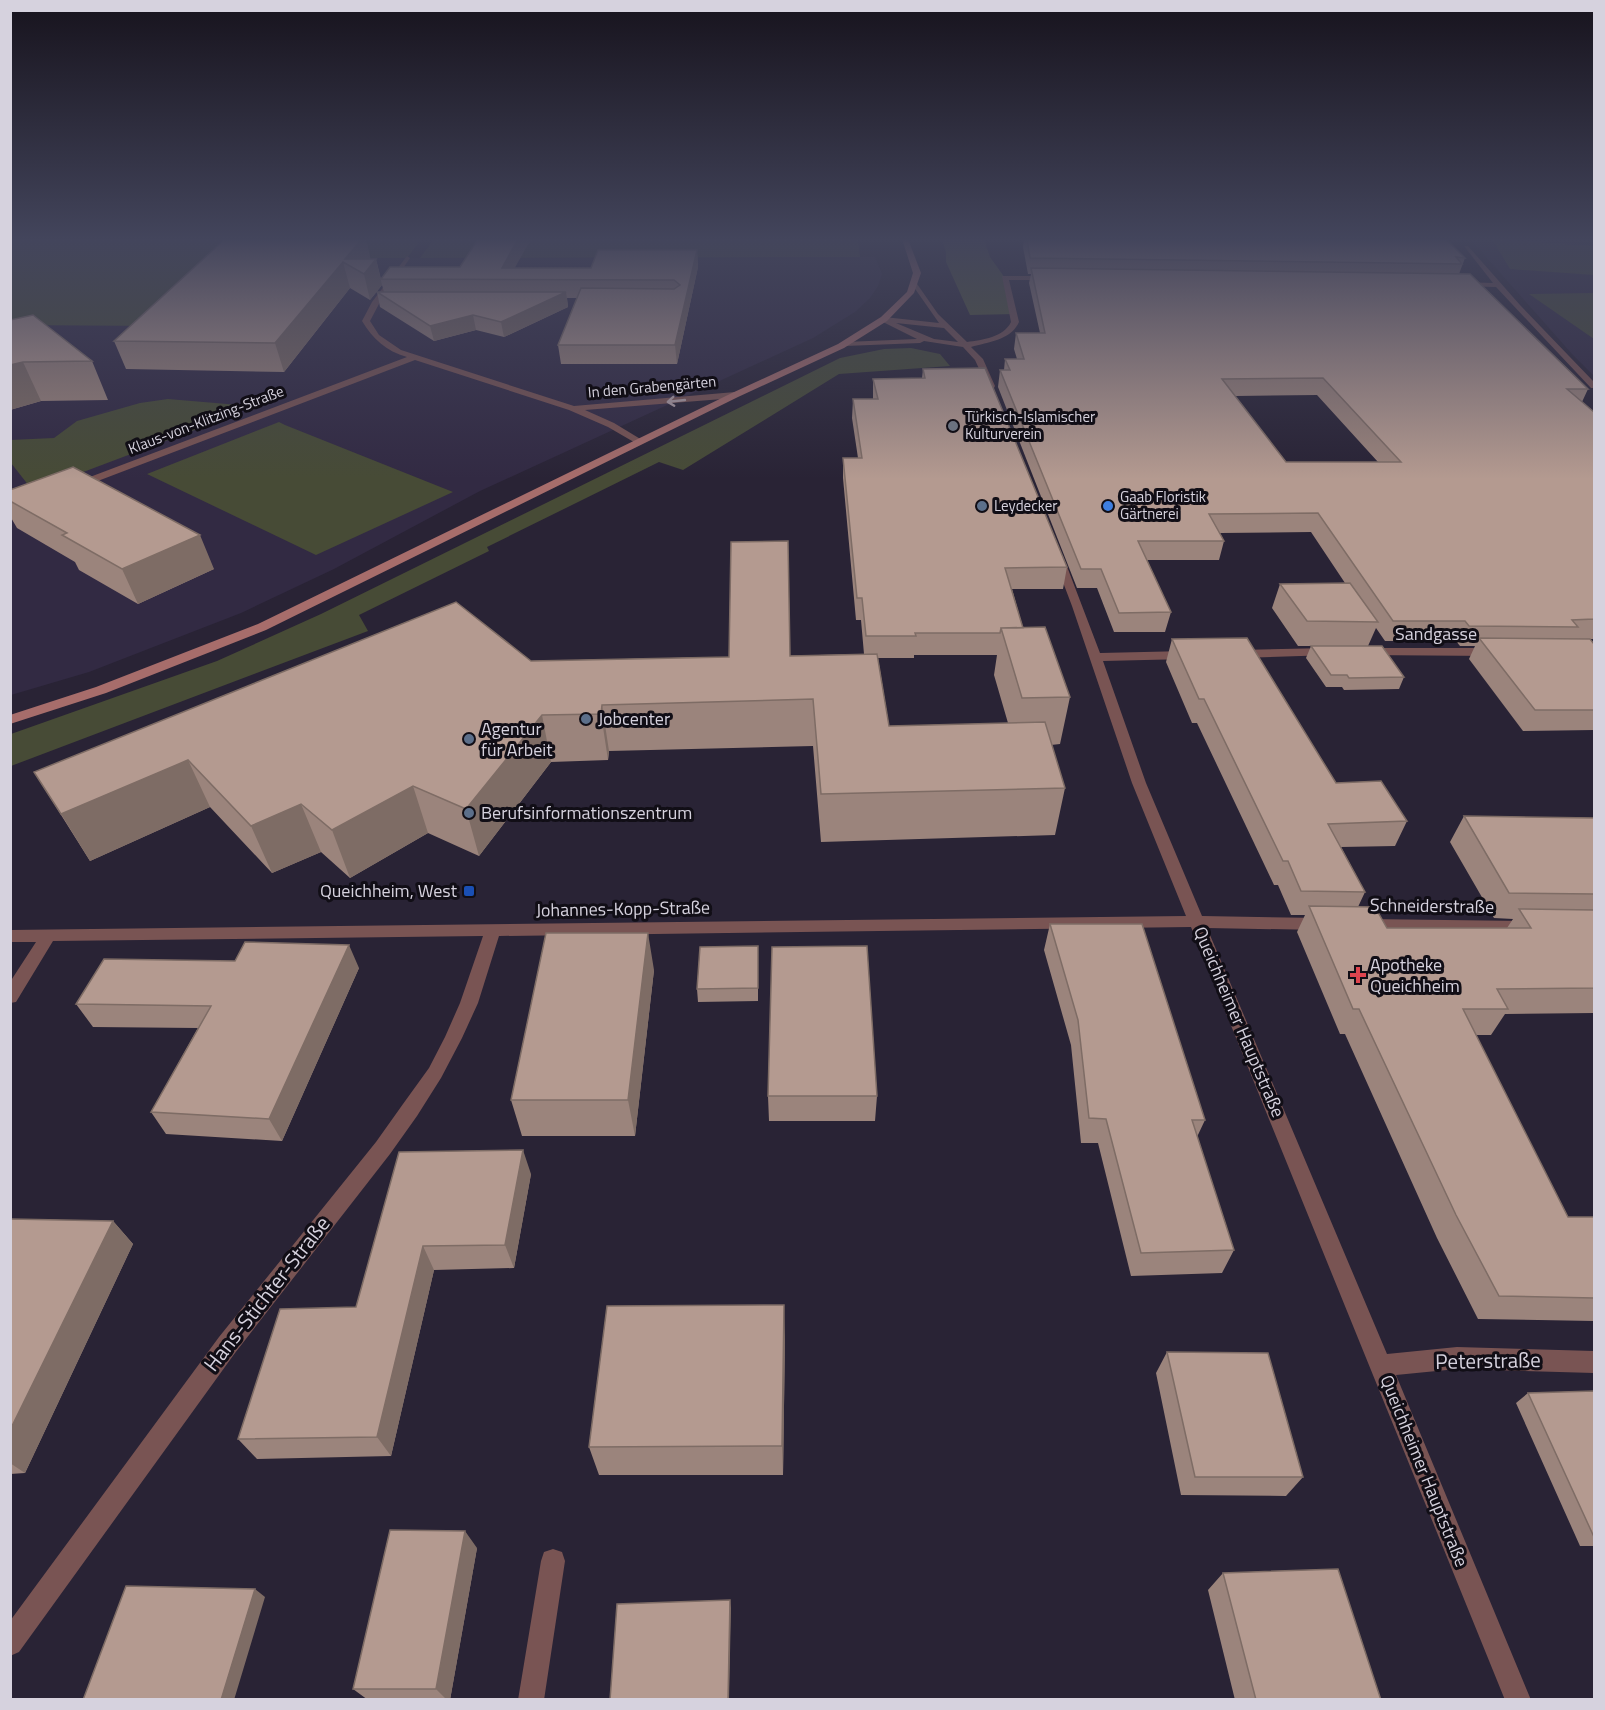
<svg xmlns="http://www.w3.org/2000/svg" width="1605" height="1710" font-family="'Titillium Web',sans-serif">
<rect width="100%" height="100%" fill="#292335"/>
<path fill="#322a43" d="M 1517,239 L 1594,245 L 1594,376 L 1572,354 L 1471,240 Z
M 875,257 L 882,274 L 878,286 L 870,298 L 855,312 L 813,338 L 480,491 L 334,569 L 241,613 L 89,672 L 11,695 L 11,325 L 227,258 Z"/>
<path fill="#474b36" d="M 11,239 L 421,239 L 407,258 L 227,258 L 157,326 L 11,325 Z
M 434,239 L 858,239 L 860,257 L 420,258 Z
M 1492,239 L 1594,246 L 1594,275 L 1510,269 Z
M 1594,293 L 1594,339 L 1529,294 Z
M 911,348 L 940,354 L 950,366 L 839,374 L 683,470 L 659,462 L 487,547 L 489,551 L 359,615 L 368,631 L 11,766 L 11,734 L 217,661 L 321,614 L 840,358 L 884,349 Z
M 168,399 L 239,405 L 238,411 L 229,417 L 33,491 L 11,463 L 10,440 L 54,438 L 77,421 L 140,403 Z
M 279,422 L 285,425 L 453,492 L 316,555 L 147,474 Z"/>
<path fill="#535838" d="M 942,239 L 984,239 L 990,257 L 1005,278 L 1015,314 L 970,315 L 946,262 L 946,252 Z"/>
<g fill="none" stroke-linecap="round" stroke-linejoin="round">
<path fill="#795453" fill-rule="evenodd" d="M 1464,246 L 1468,246 L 1520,305 L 1594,382 L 1594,388 L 1591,388 L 1496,287 L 1458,286 L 1461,282 L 1493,283 Z
M 407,256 L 410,258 L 380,302 L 370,321 L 379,335 L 401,350 L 574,406 L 735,392 L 739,395 L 735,398 L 585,410 L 614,423 L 642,440 L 644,442 L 639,445 L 608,427 L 569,410 L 415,360 L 82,487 L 74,487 L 74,483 L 407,357 C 386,351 373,339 362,321 L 372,302 Z
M 1002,276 L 1050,276 L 1054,278 L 1050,280 L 1009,280 L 1019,322 C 1011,340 989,342 971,347 L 983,359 L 995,386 L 994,388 L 988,388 L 975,360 L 963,347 L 924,341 L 920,343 L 845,346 L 841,344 L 845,342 L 917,339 L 881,321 L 880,319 L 884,317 L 939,323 L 911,283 L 915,281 L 938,314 L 967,342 C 982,340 1004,337 1011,322 ZM 896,323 L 944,328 L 958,342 L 934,339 Z
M 1058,553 L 1063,556 L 1100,653 L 1187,651 L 1193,655 L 1187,659 L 1103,661 L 1146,783 L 1202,916 L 1321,918 L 1327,920 L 1329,924 L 1327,928 L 1321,930 L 1207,928 L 1387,1354 L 1457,1347 L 1594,1351 L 1594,1373 L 1457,1369 L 1396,1375 L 1531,1700 L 1505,1700 L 1191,927 L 499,936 L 478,1003 L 462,1038 L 441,1078 L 417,1116 L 390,1154 L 235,1353 L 19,1652 L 10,1656 L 10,1621 L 219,1337 L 376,1142 L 403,1104 L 429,1068 L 445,1037 L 460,1003 L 483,936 L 53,941 L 16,1002 L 10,1003 L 10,982 L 36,942 L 10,942 L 10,930 L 1186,916 L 1132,783 L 1072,606 L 1053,556 Z
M 1328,648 L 1332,649 L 1332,655 L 1238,658 L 1232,654 L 1238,650 Z
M 1367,648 L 1493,648 L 1499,652 L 1493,656 L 1363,655 L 1363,649 Z
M 1366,919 L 1528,921 L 1534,923 L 1536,927 L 1534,931 L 1528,933 L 1366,931 L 1360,929 L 1358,925 L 1360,921 Z
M 553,1549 L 562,1552 L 565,1561 L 544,1700 L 518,1700 L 541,1561 L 544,1552 Z"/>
<path fill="#a76d6b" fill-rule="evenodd" d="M 902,239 L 908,239 L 921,273 L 914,293 L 887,321 L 844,348 L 738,397 L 266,630 L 106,693 L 10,724 L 10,715 L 96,687 L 258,624 L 732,393 L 838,344 L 881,317 L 907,292 L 913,273 Z"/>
</g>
<path fill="#9b847c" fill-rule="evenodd" d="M 366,239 L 370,259 L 376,259 L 381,279 L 515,268 L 591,268 L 697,250 L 698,267 L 677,364 L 561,364 L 558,345 L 577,298 L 567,298 L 568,307 L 504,337 L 476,330 L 434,341 L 380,307 L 377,292 L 384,292 L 382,285 L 370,300 L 350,288 L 284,372 L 126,369 L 114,341 Z
M 1024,239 L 1446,239 L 1465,258 L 1459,274 L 1588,389 L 1582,402 L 1594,412 L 1594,639 L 1590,639 L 1594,644 L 1594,730 L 1523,731 L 1469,659 L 1475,646 L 1460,646 L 1456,641 L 1385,641 L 1376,628 L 1368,646 L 1298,646 L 1272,608 L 1280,584 L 1345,583 L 1311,532 L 1220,533 L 1224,541 L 1219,560 L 1147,560 L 1171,612 L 1165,632 L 1114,632 L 1097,588 L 1077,588 L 998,387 L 1000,370 L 1004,370 L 1005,359 L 1017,359 L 1014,349 L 1016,333 L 1040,333 L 1029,283 L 1031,274 L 1028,274 L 1023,247 ZM 1317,395 L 1378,462 L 1286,462 L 1235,396 Z
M 10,320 L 92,361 L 108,400 L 41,401 L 10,410 Z
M 923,369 L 1067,567 L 1063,589 L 1012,589 L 1023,628 L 1070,697 L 1060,744 L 1051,745 L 1065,788 L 1055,835 L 821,842 L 813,746 L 609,751 L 608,760 L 551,762 L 479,856 L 428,833 L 350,878 L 321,852 L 272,873 L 210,807 L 90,861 L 34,772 L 531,661 L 864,654 L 861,620 L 856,620 L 843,478 L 843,458 L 858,458 L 852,418 L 853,399 L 873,399 L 873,379 L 922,378 ZM 914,655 L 997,655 L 994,675 L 1008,723 L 889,726 L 878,658 L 914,658 Z
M 10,490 L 214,569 L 138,604 L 79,570 L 75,562 L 17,528 L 10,516 Z
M 1172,639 L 1336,783 L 1407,821 L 1395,846 L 1341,847 L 1365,892 L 1358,907 L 1387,928 L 1507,928 L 1513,919 L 1494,918 L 1450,842 L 1464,816 L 1594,818 L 1594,1013 L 1505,1014 L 1491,1035 L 1476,1035 L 1568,1217 L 1594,1217 L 1594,1321 L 1478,1319 L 1437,1238 L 1345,1034 L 1340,1034 L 1297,932 L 1305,915 L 1291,915 L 1278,885 L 1274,885 L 1197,723 L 1192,723 L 1166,662 Z
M 1311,646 L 1404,677 L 1399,689 L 1344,690 L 1342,687 L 1326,687 L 1306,658 Z
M 1050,924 L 1205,1120 L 1197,1137 L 1234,1250 L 1222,1273 L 1131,1276 L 1098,1143 L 1081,1143 L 1071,1045 L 1044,950 Z
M 758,946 L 758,1001 L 698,1002 L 697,989 Z
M 359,968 L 282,1141 L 166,1134 L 151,1112 L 198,1028 L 93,1027 L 76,1004 Z
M 654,970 L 635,1136 L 522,1136 L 511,1100 Z
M 768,1096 L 877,1096 L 875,1121 L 769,1121 Z
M 399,1152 L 531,1174 L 514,1268 L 434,1270 L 391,1456 L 257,1459 L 238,1439 L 356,1307 Z
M 10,1219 L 113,1221 L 133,1244 L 25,1473 L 10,1474 Z
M 785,1337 L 783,1475 L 599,1475 L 589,1447 Z
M 1167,1352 L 1303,1477 L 1286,1496 L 1181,1495 L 1156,1373 Z
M 1594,1391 L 1594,1546 L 1580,1546 L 1516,1403 L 1528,1393 Z
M 477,1548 L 450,1700 L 368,1700 L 353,1689 Z
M 1223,1573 L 1381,1700 L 1235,1700 L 1208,1590 Z"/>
<path fill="#7e6c65" d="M 362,239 L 366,239 L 371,261 L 345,259 Z
M 518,239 L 531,239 L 508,280 L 502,268 Z
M 697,250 L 698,267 L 677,364 L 675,345 Z
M 376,259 L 382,285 L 370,300 L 364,274 Z
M 343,262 L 350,288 L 284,372 L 275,343 Z
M 566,292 L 568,307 L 504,337 L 501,322 Z
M 473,315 L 476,330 L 434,341 L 430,326 Z
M 23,362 L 41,401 L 10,410 L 10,365 Z
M 200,535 L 214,569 L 138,604 L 122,569 Z
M 602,705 L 609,751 L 608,760 L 601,714 Z
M 542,715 L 551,762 L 479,856 L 466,809 Z
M 188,760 L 210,807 L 90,861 L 61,814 Z
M 413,786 L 428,833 L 350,878 L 332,830 Z
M 301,804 L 321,852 L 272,873 L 251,826 Z
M 648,933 L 654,970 L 635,1136 L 628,1100 Z
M 349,945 L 359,968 L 282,1141 L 269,1119 Z
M 523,1150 L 531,1174 L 514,1268 L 505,1245 Z
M 113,1221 L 133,1244 L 25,1473 L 10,1463 L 10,1430 Z
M 423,1246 L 434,1270 L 391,1456 L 377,1437 Z
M 784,1305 L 785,1337 L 783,1475 L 782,1446 Z
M 465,1531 L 477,1548 L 450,1700 L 447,1700 L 436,1689 Z
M 255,1589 L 265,1597 L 234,1700 L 221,1700 Z
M 730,1600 L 731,1608 L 729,1700 L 728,1700 Z"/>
<path fill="#b49a90" stroke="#7e6c65" stroke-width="1.5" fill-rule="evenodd" d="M 225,239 L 362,239 L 345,259 L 376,259 L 364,274 L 343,262 L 275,343 L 114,341 Z
M 478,239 L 518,239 L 502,268 L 591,268 L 598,250 L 697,250 L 675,345 L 558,345 L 581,288 L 674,289 L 680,285 L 674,280 L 381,279 L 390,267 L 460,267 Z
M 1027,239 L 1446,239 L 1465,258 L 1456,257 L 1462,264 L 1030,258 Z
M 1031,268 L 1470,274 L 1588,389 L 1567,389 L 1594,412 L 1594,619 L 1572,620 L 1578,627 L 1469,626 L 1465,621 L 1393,621 L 1318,513 L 1209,514 L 1224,541 L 1138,541 L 1171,612 L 1119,613 L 1101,569 L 1081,569 L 1000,370 L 1010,370 L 1005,359 L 1024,359 L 1016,333 L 1045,333 ZM 1323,378 L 1401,462 L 1286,462 L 1222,379 Z
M 377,292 L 566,292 L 501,322 L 473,315 L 430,326 Z
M 33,315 L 92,361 L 23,362 L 10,365 L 10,320 Z
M 985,368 L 1067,567 L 1005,568 L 1023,628 L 1001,628 L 1000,633 L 915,633 L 916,636 L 866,636 L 862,598 L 857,598 L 843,458 L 862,458 L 853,399 L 878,399 L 873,379 L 925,378 L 923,369 Z
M 73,467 L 200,535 L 122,569 L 62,535 L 67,533 L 10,501 L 10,490 Z
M 788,541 L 790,656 L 877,654 L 889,726 L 1045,722 L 1065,788 L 821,794 L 813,699 L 602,705 L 601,714 L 542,715 L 466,809 L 413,786 L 332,830 L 301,804 L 251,826 L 188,760 L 61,814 L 34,772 L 456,602 L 531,661 L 729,657 L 731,542 Z
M 1350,583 L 1378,622 L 1307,621 L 1280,584 Z
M 1045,627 L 1070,697 L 1022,698 L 1001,628 Z
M 1247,638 L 1336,783 L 1381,781 L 1407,821 L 1328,824 L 1365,892 L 1301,891 L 1288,861 L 1283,861 L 1204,699 L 1199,699 L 1172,639 Z
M 1479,638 L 1590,639 L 1594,644 L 1594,710 L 1535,710 Z
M 1311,646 L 1382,646 L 1404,677 L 1349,678 L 1347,675 L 1331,675 Z
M 1464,816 L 1594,818 L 1594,894 L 1509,893 Z
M 1309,906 L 1375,907 L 1387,928 L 1531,928 L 1519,909 L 1594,910 L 1594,988 L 1497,989 L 1508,1009 L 1463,1009 L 1568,1217 L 1594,1217 L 1594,1298 L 1499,1296 L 1456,1215 L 1359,1009 L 1353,1009 Z
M 1050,924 L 1142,924 L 1205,1120 L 1192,1120 L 1234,1250 L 1141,1253 L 1106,1119 L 1089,1118 L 1078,1020 Z
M 546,933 L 648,933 L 628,1100 L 511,1100 Z
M 245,942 L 349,945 L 269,1119 L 151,1112 L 211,1006 L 76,1004 L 104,959 L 235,961 Z
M 758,946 L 758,988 L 697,989 L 700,947 Z
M 867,946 L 877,1096 L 768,1096 L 772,947 Z
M 523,1150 L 505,1245 L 423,1246 L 377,1437 L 238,1439 L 280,1309 L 356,1307 L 399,1152 Z
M 10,1219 L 113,1221 L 10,1430 Z
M 784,1305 L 782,1446 L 589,1447 L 607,1306 Z
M 1167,1352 L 1268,1353 L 1303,1477 L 1195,1477 Z
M 1594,1391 L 1594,1537 L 1528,1393 Z
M 390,1530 L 465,1531 L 436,1689 L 353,1689 Z
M 1338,1569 L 1381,1700 L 1256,1700 L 1223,1573 Z
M 126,1586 L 255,1589 L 221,1700 L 83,1700 Z
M 730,1600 L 728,1700 L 610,1700 L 617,1604 Z"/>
<defs><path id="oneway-shaft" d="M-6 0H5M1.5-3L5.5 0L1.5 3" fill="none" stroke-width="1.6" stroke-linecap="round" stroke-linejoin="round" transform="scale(1.5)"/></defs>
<use stroke="#b1a0a6" href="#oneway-shaft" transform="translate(676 401) rotate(174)"/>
<linearGradient id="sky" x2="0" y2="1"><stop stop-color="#17131d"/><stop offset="0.5" stop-color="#43455c"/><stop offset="1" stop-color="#43455c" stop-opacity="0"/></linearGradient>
<rect width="1605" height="479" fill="url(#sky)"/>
<circle fill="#6b7280" stroke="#110e16" stroke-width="2" cx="953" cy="426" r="6"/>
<g fill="#5c6f8a" stroke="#110e16" stroke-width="2">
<circle cx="982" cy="506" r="6"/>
<circle cx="586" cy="719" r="6"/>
<circle cx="469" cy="739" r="6"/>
<circle cx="469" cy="813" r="6"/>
</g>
<circle fill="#3f7fe0" stroke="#110e16" stroke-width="2" cx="1108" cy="506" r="6"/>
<rect fill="#1a4fb4" stroke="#110e16" stroke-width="2" x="463" y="885" width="12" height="12" rx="3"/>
<path fill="#e0444e" stroke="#110e16" stroke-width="2" d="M1355 966h6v6h6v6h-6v6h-6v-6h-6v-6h6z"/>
<g text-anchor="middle" stroke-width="6" stroke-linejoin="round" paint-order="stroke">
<g font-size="15" fill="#d6d2de" stroke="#110e16">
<text transform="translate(652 387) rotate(-5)" y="5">In den Grabengärten</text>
<text transform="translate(206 420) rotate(-21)" y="5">Klaus-von-Klitzing-Straße</text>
</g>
<g font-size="15" fill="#d6d2de" stroke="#110e16" text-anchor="start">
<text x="965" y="422">Türkisch-Islamischer<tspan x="965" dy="17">Kulturverein</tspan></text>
<text x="1120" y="502">Gaab Floristik<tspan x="1120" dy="17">Gärtnerei</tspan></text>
<text x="994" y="511">Leydecker</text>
</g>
<g font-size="18" fill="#d6d2de" stroke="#110e16">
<text x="1436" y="640">Sandgasse</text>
<text transform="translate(1432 906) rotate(1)" y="6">Schneiderstraße</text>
<text transform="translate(623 909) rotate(-1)" y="6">Johannes-Kopp-Straße</text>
<text transform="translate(1239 1022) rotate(67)" y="6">Queichheimer Hauptstraße</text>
<text transform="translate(1424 1471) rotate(68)" y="6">Queichheimer Hauptstraße</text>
</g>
<g font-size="18" fill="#d6d2de" stroke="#110e16" text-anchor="start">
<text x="598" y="725">Jobcenter</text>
<text x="481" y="735">Agentur<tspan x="481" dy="21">für Arbeit</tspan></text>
<text x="481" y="819">Berufsinformationszentrum</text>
<text x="457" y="897" text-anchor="end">Queichheim, West</text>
<text x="1370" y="971">Apotheke<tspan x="1370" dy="21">Queichheim</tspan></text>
</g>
<g font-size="21" fill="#d6d2de" stroke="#110e16">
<text transform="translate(267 1294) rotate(-52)" y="7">Hans-Stichter-Straße</text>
<text transform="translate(1488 1361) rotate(-1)" y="7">Peterstraße</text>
</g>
</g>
<rect width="1605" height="1710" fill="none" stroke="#d6d2de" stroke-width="24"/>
</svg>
